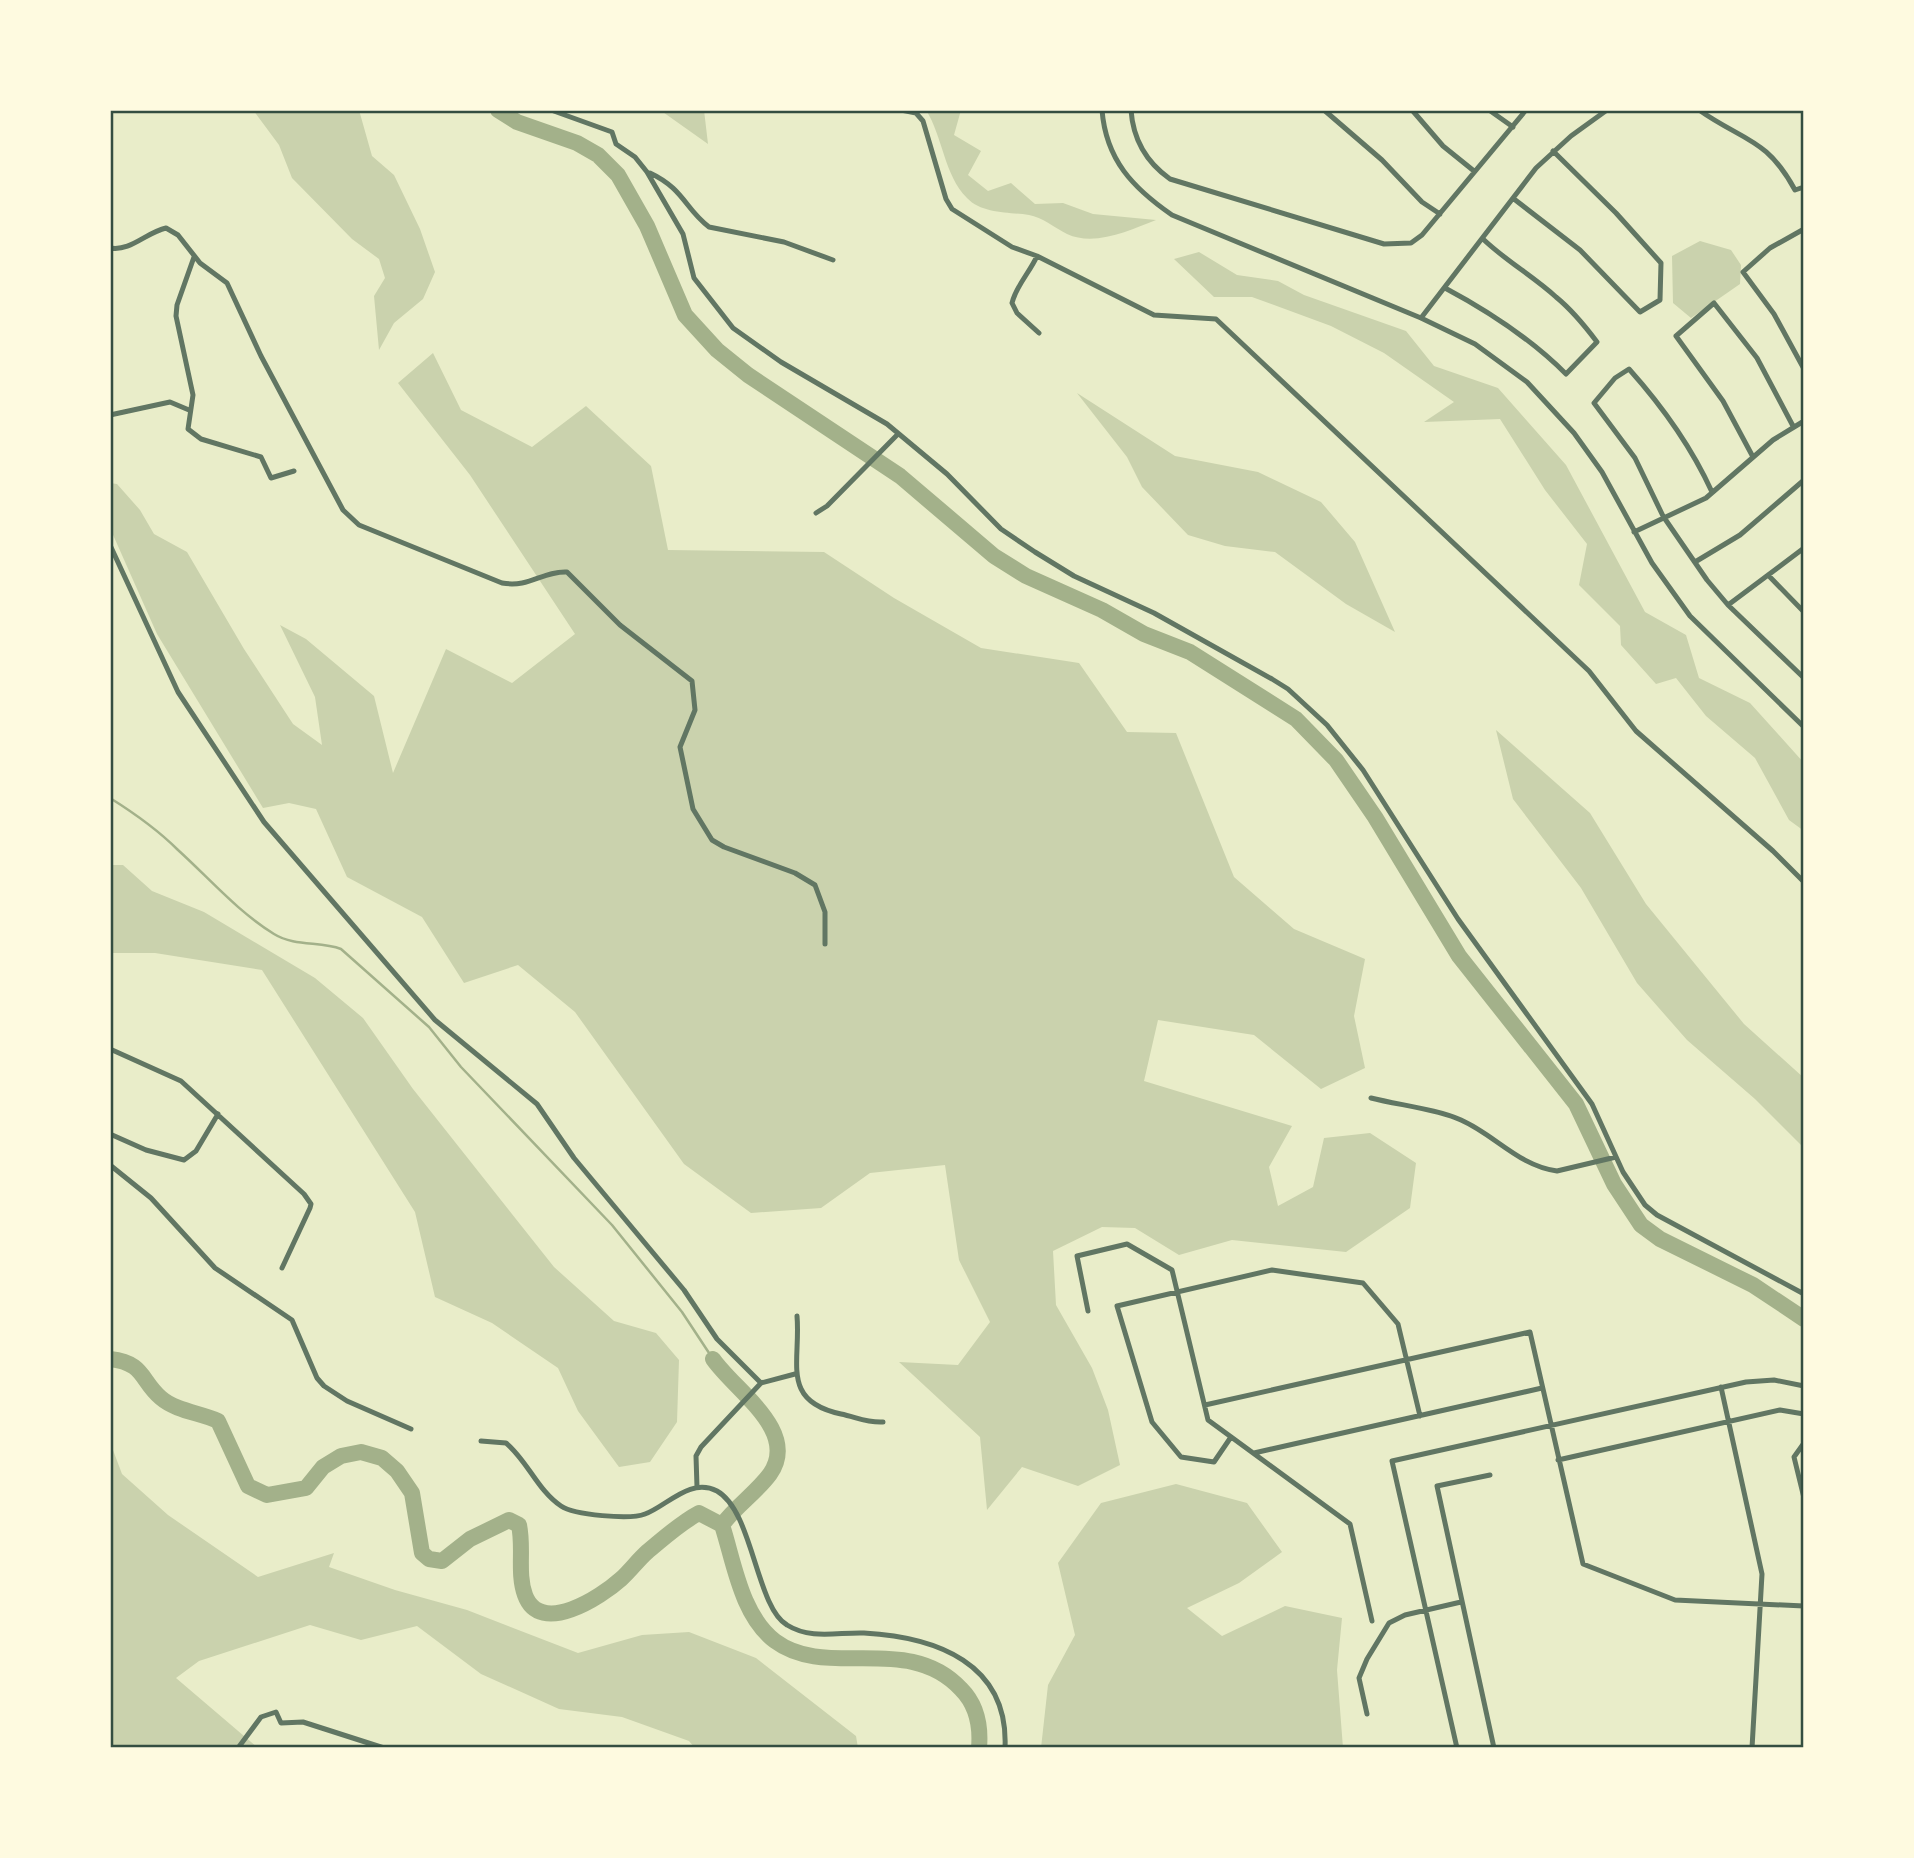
<svg xmlns="http://www.w3.org/2000/svg" width="1914" height="1858" font-family="'Crimson Pro',serif">
<rect width="100%" height="100%" fill="#e9edc9"/>
<path fill="#cad2ad" d="M 253,110 L 359,110 L 372,156 L 394,175 L 420,229 L 435,272 L 423,299 L 394,323 L 379,350 L 374,296 L 385,278 L 379,259 L 352,239 L 292,178 L 279,145 Z
M 660,110 L 704,110 L 708,144 Z
M 926,110 L 961,110 L 954,135 L 981,151 L 968,175 L 988,191 L 1011,183 L 1035,204 L 1063,203 L 1093,214 L 1156,220 C 1130,230 1095,247 1067,234 C 1055,228 1042,217 1029,215 C 1009,212 982,214 967,198 C 944,175 943,137 926,110 Z
M 1700,241 L 1731,250 L 1741,265 L 1740,284 L 1691,318 L 1673,303 L 1672,256 Z
M 1199,252 L 1237,275 L 1278,281 L 1304,295 L 1406,331 L 1434,366 L 1498,388 L 1566,465 L 1645,612 L 1686,635 L 1699,678 L 1750,703 L 1804,763 L 1804,831 L 1789,820 L 1755,758 L 1706,716 L 1676,678 L 1656,684 L 1621,645 L 1620,626 L 1579,585 L 1587,544 L 1545,490 L 1500,419 L 1424,422 L 1454,402 L 1384,353 L 1331,326 L 1252,297 L 1214,297 L 1174,259 Z
M 433,353 L 461,410 L 532,447 L 586,406 L 651,466 L 668,550 L 824,552 L 894,598 L 981,648 L 1079,663 L 1127,732 L 1176,733 L 1234,877 L 1294,929 L 1365,959 L 1354,1016 L 1365,1068 L 1321,1089 L 1254,1035 L 1158,1020 L 1144,1081 L 1292,1126 L 1269,1167 L 1278,1206 L 1313,1187 L 1324,1138 L 1370,1133 L 1416,1163 L 1410,1208 L 1346,1252 L 1232,1240 L 1179,1255 L 1135,1228 L 1102,1227 L 1053,1251 L 1056,1305 L 1092,1368 L 1108,1410 L 1120,1465 L 1078,1486 L 1022,1467 L 987,1510 L 980,1437 L 899,1362 L 958,1365 L 990,1322 L 959,1260 L 945,1165 L 870,1173 L 821,1208 L 751,1213 L 684,1164 L 575,1012 L 518,965 L 464,983 L 422,917 L 347,877 L 316,809 L 289,803 L 263,808 L 157,634 L 110,528 L 110,483 L 117,484 L 140,510 L 154,534 L 187,552 L 244,649 L 293,724 L 322,745 L 315,697 L 280,625 L 306,639 L 374,696 L 393,773 L 446,649 L 512,683 L 575,634 L 470,475 L 398,383 Z
M 1077,393 L 1175,456 L 1258,472 L 1321,502 L 1355,542 L 1395,632 L 1346,604 L 1275,552 L 1225,546 L 1188,535 L 1142,487 L 1127,457 Z
M 1496,730 L 1590,813 L 1646,904 L 1744,1024 L 1804,1078 L 1804,1148 L 1755,1099 L 1687,1040 L 1637,983 L 1581,888 L 1513,799 Z
M 110,865 L 123,865 L 152,891 L 204,912 L 315,978 L 363,1018 L 413,1089 L 554,1267 L 614,1321 L 656,1333 L 679,1360 L 677,1422 L 650,1462 L 619,1467 L 578,1411 L 558,1368 L 492,1323 L 435,1297 L 415,1212 L 262,970 L 155,953 L 110,953 Z
M 110,1442 L 122,1474 L 168,1515 L 258,1577 L 334,1553 L 329,1567 L 395,1590 L 467,1610 L 578,1653 L 642,1635 L 689,1632 L 756,1658 L 856,1736 L 858,1748 L 695,1748 L 689,1741 L 622,1717 L 559,1709 L 481,1674 L 417,1626 L 361,1640 L 310,1625 L 199,1661 L 176,1678 L 258,1748 L 110,1748 Z
M 1176,1484 L 1247,1503 L 1282,1552 L 1239,1583 L 1187,1608 L 1222,1636 L 1285,1606 L 1342,1618 L 1337,1670 L 1343,1748 L 1041,1748 L 1048,1685 L 1075,1635 L 1058,1563 L 1101,1503 Z"/>
<g fill="none" stroke-linecap="round" stroke-linejoin="round">
<path stroke="#a3b18a" stroke-width="2.5" d="M 110,798 C 134,813 158,830 178,850 C 210,879 237,911 274,934 C 295,947 320,941 341,949 L 429,1027 L 461,1067 L 612,1225 L 682,1312 L 713,1359"/>
<path stroke="#a3b18a" stroke-width="16" d="M 498,110 L 517,122 L 577,143 L 598,155 L 618,175 L 647,226 L 685,315 L 717,350 L 748,375 L 900,476 L 994,556 L 1026,576 L 1102,610 L 1144,634 L 1190,652 L 1296,719 L 1336,760 L 1375,817 L 1459,956 L 1576,1104 L 1614,1184 L 1641,1225 L 1660,1239 L 1753,1285 L 1804,1319
M 110,1359 C 145,1363 140,1380 161,1398 C 176,1411 201,1413 218,1421 L 248,1486 L 267,1495 L 306,1488 L 323,1467 L 341,1456 L 361,1452 L 382,1458 L 397,1471 L 412,1493 L 422,1553 L 429,1559 L 442,1561 L 470,1539 L 509,1520 L 519,1525 C 524,1548 517,1573 525,1595 C 540,1637 601,1597 621,1579 C 630,1571 638,1560 647,1552 C 664,1538 680,1523 699,1513 L 722,1525
M 713,1359 C 735,1391 800,1431 770,1474 C 756,1493 736,1506 722,1525
M 722,1525 C 734,1562 741,1615 775,1641 C 827,1680 908,1632 961,1689 C 977,1705 981,1725 979,1748"/>
<path stroke="#617663" stroke-width="5" d="M 551,110 L 612,132 L 616,144 L 635,157 L 647,172 L 683,234 L 694,278 L 733,328 L 781,362 L 887,424 L 947,474 L 1001,529 L 1035,552 L 1074,576 L 1154,613 L 1272,679 L 1288,689 L 1327,725 L 1363,770 L 1458,919 L 1592,1104 L 1623,1172 L 1645,1205 L 1657,1215 L 1804,1294
M 901,110 L 916,113 L 923,121 L 946,199 L 952,209 L 1012,247 L 1037,256 L 1154,315 L 1216,319 L 1589,671 L 1636,731 L 1773,851 L 1804,882
M 1102,110 C 1106,160 1133,188 1172,215 L 1421,318 L 1475,344 L 1527,382 L 1574,433 L 1602,472 L 1652,563 L 1690,616 L 1804,727
M 1131,110 C 1133,139 1146,162 1170,179 L 1384,244 L 1411,243 L 1422,235 L 1526,110
M 1324,110 L 1382,160 L 1422,202 L 1440,214
M 1412,110 L 1443,146 L 1474,171
M 1489,110 L 1513,127
M 1699,110 C 1743,141 1767,138 1795,190 L 1804,187
M 650,173 C 684,189 685,209 709,227 L 784,242 L 833,260
M 1514,199 L 1580,250 L 1640,312 L 1660,300 L 1661,263 L 1616,213 L 1553,151
M 1804,229 L 1770,248 L 1743,272 L 1774,314 L 1804,369
M 110,248 C 130,252 147,232 166,228 L 178,235 L 200,263 L 227,283 L 261,356 L 343,510 L 359,525 L 502,583 C 530,588 542,571 567,572 L 620,625 L 692,681 L 695,710 L 680,747 L 693,809 L 712,840 L 724,847 L 795,873 L 815,885 L 825,912 L 825,944
M 1037,256 C 1030,272 1016,286 1012,303 L 1017,313 L 1039,333
M 194,257 L 177,305 L 176,316 L 193,395 L 188,429 L 201,439 L 261,457 L 271,478 L 294,471
M 1445,288 C 1490,312 1530,338 1566,374 L 1597,342 C 1585,326 1572,310 1556,297 C 1533,276 1506,261 1483,239
M 1421,318 L 1536,168 L 1571,136 L 1607,110
M 110,415 L 170,402 L 189,410
M 1753,457 L 1723,401 L 1676,336 L 1714,303 L 1757,358 L 1793,426
M 1712,492 C 1691,446 1663,407 1629,369 L 1615,378 L 1594,403 L 1635,458 L 1663,516 L 1707,580 L 1728,605 L 1804,678
M 816,513 L 827,506 L 898,434
M 1634,532 L 1706,498 L 1773,440 L 1804,421
M 110,545 L 178,692 L 264,822 L 435,1020 L 537,1104 L 574,1158 L 684,1290 L 717,1339 L 761,1383 L 701,1447 L 696,1456 L 697,1487
M 1695,562 L 1740,535 L 1804,480
M 1768,575 L 1804,612
M 1728,605 L 1804,548
M 110,1049 L 181,1081 L 304,1194 L 311,1204 L 310,1208 L 282,1268
M 1371,1098 C 1398,1105 1437,1109 1461,1120 C 1495,1135 1519,1166 1557,1171 L 1616,1157
M 110,1134 L 146,1150 L 184,1160 L 196,1151 L 218,1114
M 110,1165 L 151,1198 L 215,1268 L 292,1320 L 317,1378 L 324,1386 L 347,1401 L 411,1429
M 1088,1311 L 1077,1256 L 1127,1244 L 1172,1270 L 1208,1420 L 1350,1524 L 1372,1621
M 797,1316 C 801,1362 780,1401 841,1414 C 856,1417 867,1423 883,1422
M 761,1383 L 795,1374
M 1721,1387 L 1762,1574 L 1752,1748
M 1205,1405 L 1530,1332 L 1583,1564 L 1675,1600 L 1804,1606
M 1231,1437 L 1214,1462 L 1181,1457 L 1152,1422 L 1117,1306 L 1272,1270 L 1363,1283 L 1398,1324 L 1420,1416
M 481,1441 L 506,1443 C 527,1460 538,1491 561,1506 C 574,1515 630,1520 645,1514 C 667,1506 690,1477 717,1491 C 753,1511 756,1607 787,1625 C 811,1640 838,1632 864,1633 C 936,1637 1009,1663 1005,1748
M 1804,1443 L 1794,1457 L 1804,1498
M 1254,1453 L 1542,1388
M 1558,1460 L 1780,1410 L 1804,1414
M 1490,1475 L 1437,1486 L 1494,1748
M 1367,1714 L 1359,1678 L 1367,1659 L 1389,1623 L 1405,1615 L 1461,1602
M 238,1748 L 261,1717 L 276,1712 L 281,1723 L 303,1722 L 384,1748
M 1457,1748 L 1392,1461 L 1746,1382 L 1774,1380 L 1804,1386"/>
</g>
<rect width="1914" height="1858" fill="none" stroke="#fefae0" stroke-width="224"/>
<rect x="112" y="112" width="1690" height="1634" fill="none" stroke="#344e41" stroke-width="2.5"/>
</svg>
